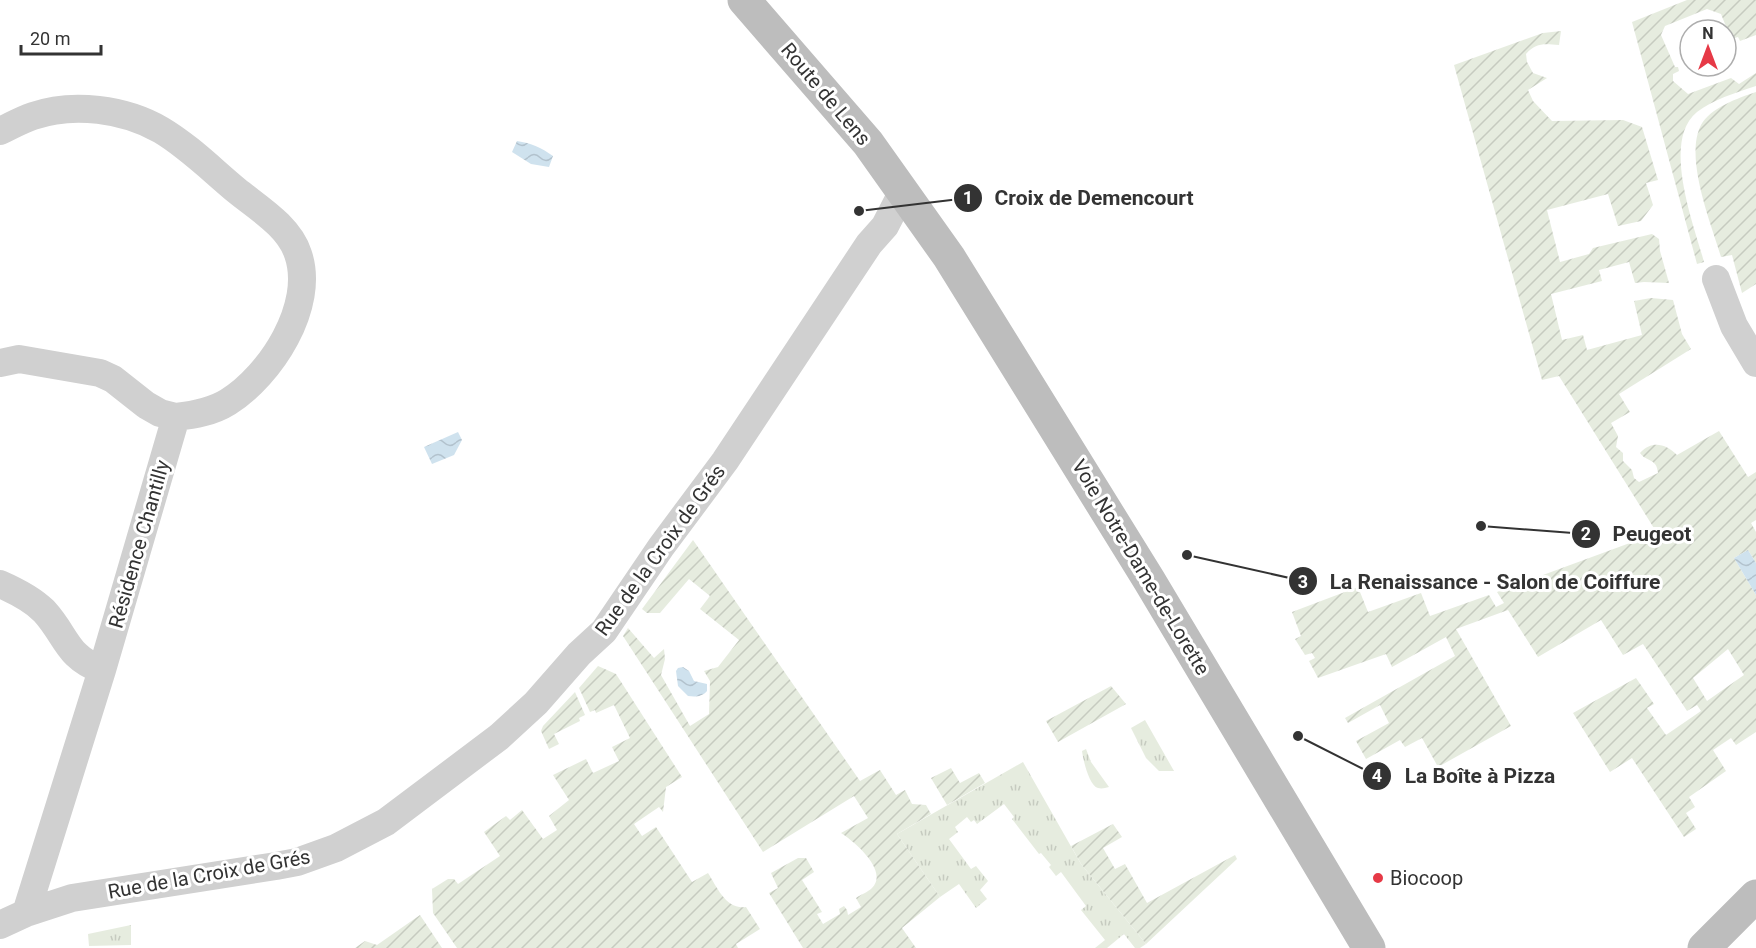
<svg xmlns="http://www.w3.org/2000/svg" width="1756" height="948" font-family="Roboto,sans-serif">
<defs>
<pattern id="grass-tufts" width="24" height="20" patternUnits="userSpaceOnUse" patternTransform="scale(1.5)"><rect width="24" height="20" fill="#e6ecdf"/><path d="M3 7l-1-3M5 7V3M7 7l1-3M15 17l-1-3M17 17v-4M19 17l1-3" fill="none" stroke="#c6cbc0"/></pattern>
<pattern id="garden-furrows" width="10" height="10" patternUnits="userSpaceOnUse" patternTransform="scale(1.5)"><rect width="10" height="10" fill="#e6ecdf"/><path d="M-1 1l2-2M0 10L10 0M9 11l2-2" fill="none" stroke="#c6cbc0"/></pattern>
<pattern id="water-waves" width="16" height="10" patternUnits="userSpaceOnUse" patternTransform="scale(1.5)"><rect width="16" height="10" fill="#cfe2ee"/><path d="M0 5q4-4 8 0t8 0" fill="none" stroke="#b2c2cd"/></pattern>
</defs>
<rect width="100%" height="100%" fill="#fff"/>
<path fill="url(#grass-tufts)" d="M 1145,720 L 1174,771 L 1159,771 L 1146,758 L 1131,728 Z
M 1086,749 L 1091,762 L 1109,787 C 1105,788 1102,789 1098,788 C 1089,786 1083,759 1082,751 Z
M 1023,762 L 1081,864 L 1146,944 L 1140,948 L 1135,948 L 1124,934 L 1107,948 L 1095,948 L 1105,940 L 1081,910 L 1086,906 L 1061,872 L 1056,876 L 1049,867 L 1051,865 L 1041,853 L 1039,854 L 1012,819 L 1014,817 L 1004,804 L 977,824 L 974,820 L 971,822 L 967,817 L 955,827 L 958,832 L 949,839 L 971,869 L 976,866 L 988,881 L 980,890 L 987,899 L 976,908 L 959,884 L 940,897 L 897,834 Z
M 131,925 L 131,945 L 89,946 L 88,934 Z"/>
<path fill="url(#garden-furrows)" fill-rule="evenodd" d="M 1687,0 L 1756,0 L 1756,35 L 1740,41 L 1738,37 L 1731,39 L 1721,14 L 1707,9 L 1665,26 L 1661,35 L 1675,67 L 1678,67 L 1679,71 L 1673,74 L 1673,81 L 1688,94 L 1731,78 L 1739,84 L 1756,73 L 1756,86 C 1735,93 1714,99 1697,112 C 1661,141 1694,225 1704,262 L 1697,264 L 1632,22 Z
M 1561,31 L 1559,45 C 1545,44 1536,42 1526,54 L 1527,62 L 1533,73 L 1547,78 L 1528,90 L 1533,101 L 1552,121 L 1623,120 L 1642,127 L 1658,180 L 1646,183 L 1653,205 L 1641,221 L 1618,226 L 1608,194 L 1547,210 L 1560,262 L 1589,254 L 1593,248 L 1652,234 L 1659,239 L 1660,251 L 1669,283 L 1644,282 L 1635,283 L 1629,262 L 1599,270 L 1602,281 L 1551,294 L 1562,340 L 1583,335 L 1587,350 L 1642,335 L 1634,301 L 1651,298 L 1673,300 L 1682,334 L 1691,349 L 1619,394 L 1630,412 L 1611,423 L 1618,436 L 1616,447 L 1623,453 L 1623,461 L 1632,470 L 1634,478 L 1639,482 L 1658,473 C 1657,458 1646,462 1640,453 C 1652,440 1666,444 1677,455 L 1719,431 L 1748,477 L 1756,472 L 1756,520 L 1751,523 L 1756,532 L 1756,563 L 1748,550 L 1734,558 L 1756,595 L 1756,732 L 1736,745 L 1731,738 L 1713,750 L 1726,771 L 1689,797 L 1695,807 L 1686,813 L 1696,829 L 1684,837 L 1632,758 L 1610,772 L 1573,713 L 1636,678 L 1654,704 L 1647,708 L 1666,735 L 1701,711 L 1697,705 L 1687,711 L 1643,644 L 1623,655 L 1601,620 L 1538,657 L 1508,610 L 1456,629 L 1511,726 L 1438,767 L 1422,738 L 1405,747 L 1400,740 L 1366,759 L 1356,741 L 1389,723 L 1380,705 L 1348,723 L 1345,718 L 1455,656 L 1446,637 L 1392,667 L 1386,654 L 1318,678 L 1309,661 L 1315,658 L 1312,653 L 1305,655 L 1295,639 L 1301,636 L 1292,612 L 1358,587 L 1368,612 L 1421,593 L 1430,616 L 1489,595 L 1496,607 L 1504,603 L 1497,592 L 1657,533 L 1559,376 L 1542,380 L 1454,65 L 1543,33 ZM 1728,649 L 1744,675 L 1707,701 L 1693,678 Z
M 1756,92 L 1756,284 L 1742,293 L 1732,255 L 1721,257 C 1711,223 1684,158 1701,125 C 1710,108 1738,98 1756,92 Z
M 693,540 L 860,781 L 880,770 L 896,795 L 905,790 L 912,804 L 926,805 L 931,814 L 897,834 L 940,897 L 902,928 L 916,948 L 803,948 L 769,893 L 778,888 L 771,873 L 798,858 L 806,858 L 814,872 L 802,880 L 822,912 L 817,914 L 823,924 L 840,914 L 839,909 L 844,906 L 847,910 L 848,915 L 861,907 L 856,898 C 860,895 868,892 872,888 C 889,871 855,842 841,833 L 868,818 L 854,796 L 763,852 L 623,636 L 628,628 L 654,658 L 664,649 L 665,659 L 661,675 L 690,726 L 709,714 L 710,681 L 704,671 L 718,667 L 739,640 L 700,609 L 710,596 L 689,579 L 660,613 L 647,613 L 642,609 Z
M 598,666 L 616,674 L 682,777 L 666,787 L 663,812 L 659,807 L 634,824 L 642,836 L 656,827 L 692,882 L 708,873 C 717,887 726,910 746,907 L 760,929 L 736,944 L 738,948 L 457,948 L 433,913 L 432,889 L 448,879 L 454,879 L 458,884 L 500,856 L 484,832 L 506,816 L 510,820 L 522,810 L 543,839 L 557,830 L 549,816 L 569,800 L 553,775 L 586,759 L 593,773 L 619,761 L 612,747 L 630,738 L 614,705 L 596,713 L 595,710 L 590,712 L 579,688 Z
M 1111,686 L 1126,704 L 1058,742 L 1046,721 Z
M 575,692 L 585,715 L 579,718 L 580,721 L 554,734 L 559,744 L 549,749 L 541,731 L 543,726 Z
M 951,768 L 960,783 L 979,773 L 985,783 L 947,805 L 931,778 Z
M 1113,824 L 1122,837 L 1103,848 L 1115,869 L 1125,864 L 1147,903 L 1235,855 L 1237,859 L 1146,944 L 1081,864 L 1071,846 Z
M 420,915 L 442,948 L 355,948 L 365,941 L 377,945 Z"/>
<path fill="url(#water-waves)" d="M 517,141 C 531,143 542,148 553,156 L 549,167 L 531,164 L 512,152 Z
M 458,432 L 462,440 L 454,455 L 432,464 L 424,447 Z
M 1748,550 L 1756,563 L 1756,595 L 1734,558 Z
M 683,667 L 689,671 L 694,681 L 707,684 L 707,691 C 702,697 695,697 688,696 L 678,686 L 676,671 L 678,668 Z"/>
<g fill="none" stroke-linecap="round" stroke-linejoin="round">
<path stroke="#d0d0d0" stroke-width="28" d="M 0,131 C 11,126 21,120 33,116 C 73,102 125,109 161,130 C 188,146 212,170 236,190 C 258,208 289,226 298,254 C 316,306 270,376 228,402 C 212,412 194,415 176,417 L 102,670 L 26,913
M 1716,279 L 1734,326 L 1756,363
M 0,363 L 19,359 L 100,373 L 113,379 L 146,405 L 160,413 L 176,417
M 0,584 C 16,591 32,599 44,611 C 67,636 66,657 102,670
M 0,925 L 26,913 L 72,898 L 276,866 L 297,862 L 336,848 L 386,822 L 499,737 L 536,703 L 579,654 L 604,631 L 661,547 L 725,461 L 869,244 L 885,226 L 902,193"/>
<path stroke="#bdbdbd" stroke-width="33" d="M 744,0 L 868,143 L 949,257 L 1149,580 L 1369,948
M 1704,948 L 1756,896"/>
</g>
<circle fill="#e63946" stroke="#fff" stroke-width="2" cx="1378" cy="878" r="6"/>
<g text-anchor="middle" stroke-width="6" stroke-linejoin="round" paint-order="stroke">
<g font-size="20" fill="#333" stroke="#fff">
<text transform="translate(826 94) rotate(50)" y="7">Route de Lens</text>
<text transform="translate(139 544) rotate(-74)" y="7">Résidence Chantilly</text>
<text transform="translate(660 550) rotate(-54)" y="7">Rue de la Croix de Grés</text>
<text transform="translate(1141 567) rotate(59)" y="7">Voie Notre-Dame-de-Lorette</text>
<text transform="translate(209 874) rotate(-10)" y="7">Rue de la Croix de Grés</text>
</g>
<g font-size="20" fill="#333" stroke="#fff" text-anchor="start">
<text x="1390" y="885">Biocoop</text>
</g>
</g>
<path fill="none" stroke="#333" stroke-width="2" d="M859 211L968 198M1481 526L1586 534M1187 555L1303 581M1298 736L1377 776"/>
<g fill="#333" stroke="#fff" stroke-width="2">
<circle cx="859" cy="211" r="6"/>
<circle cx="1481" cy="526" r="6"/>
<circle cx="1187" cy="555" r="6"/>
<circle cx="1298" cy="736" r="6"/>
<circle cx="968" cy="198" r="15"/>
<circle cx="1586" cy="534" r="15"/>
<circle cx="1303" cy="581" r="15"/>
<circle cx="1377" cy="776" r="15"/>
</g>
<g font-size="18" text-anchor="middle" font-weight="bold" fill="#fff">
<text x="968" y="204">1</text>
<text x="1586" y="540">2</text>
<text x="1303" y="588">3</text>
<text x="1377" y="782">4</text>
</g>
<g font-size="21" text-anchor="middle" font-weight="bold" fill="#333" stroke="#fff" stroke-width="6" stroke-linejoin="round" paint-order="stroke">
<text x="1094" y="205">Croix de Demencourt</text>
<text x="1652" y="541">Peugeot</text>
<text x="1495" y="589">La Renaissance - Salon de Coiffure</text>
<text x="1480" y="783">La Boîte à Pizza</text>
</g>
<g transform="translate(1708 48)"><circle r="28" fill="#ffffff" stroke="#adadad" stroke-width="1.5"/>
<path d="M0-4.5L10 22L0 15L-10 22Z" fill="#e63946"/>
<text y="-9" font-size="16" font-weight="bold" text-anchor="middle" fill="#333333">N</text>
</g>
<path d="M21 45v9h80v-9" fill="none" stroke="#333333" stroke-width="3"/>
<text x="30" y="45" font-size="18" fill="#333333" stroke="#ffffff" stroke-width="4.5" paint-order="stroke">20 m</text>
</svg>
